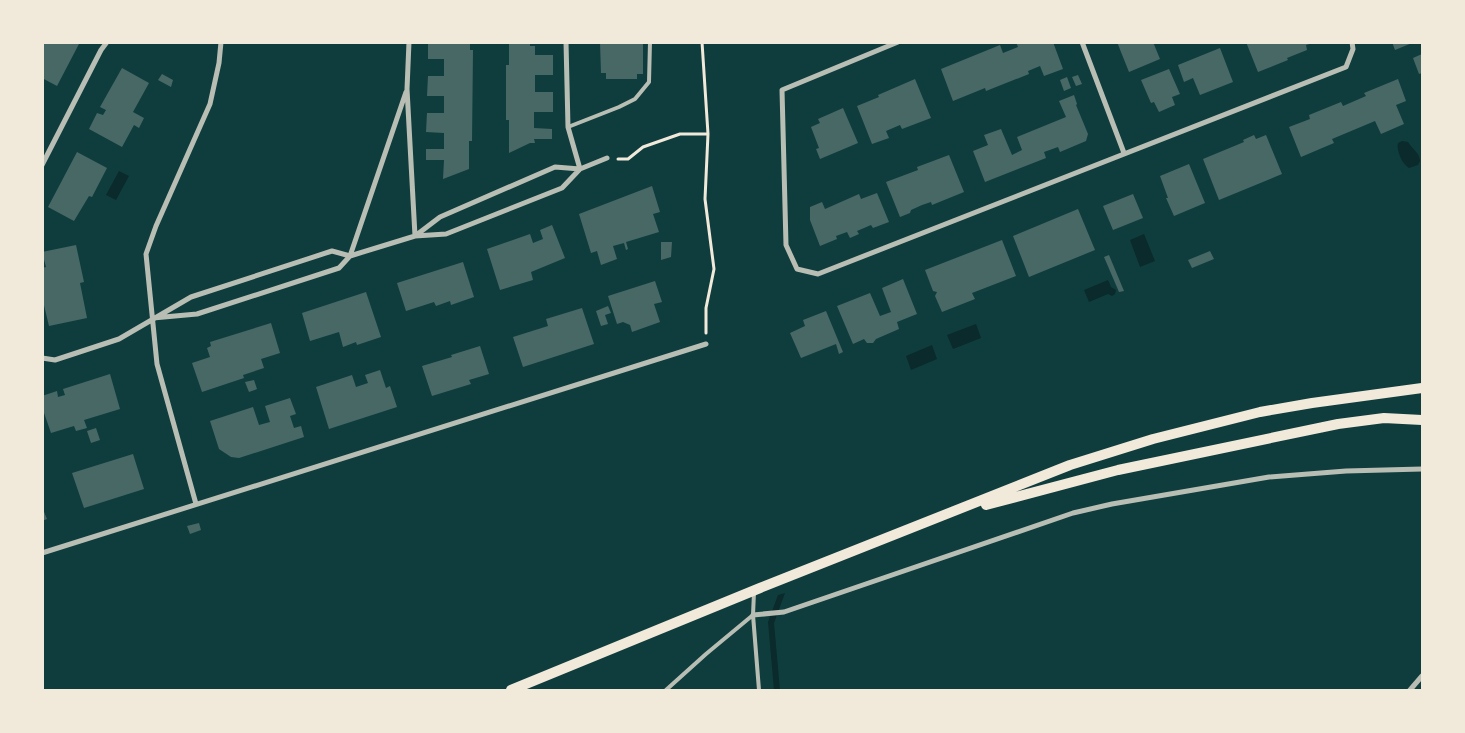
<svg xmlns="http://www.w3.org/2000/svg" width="1465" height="733" font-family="Ubuntu,sans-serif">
<rect width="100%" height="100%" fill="#0f3d3e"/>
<path fill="#0a2a2b" d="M 1402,141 L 1408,142 C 1412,149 1420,153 1420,161 L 1418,165 L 1409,168 C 1402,164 1396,150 1398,143 Z
M 119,171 L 129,176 L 116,200 L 106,195 Z
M 1144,234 L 1155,261 L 1140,267 L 1130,240 Z
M 1108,280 L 1111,287 L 1116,290 L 1115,294 L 1112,296 L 1108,294 L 1089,302 L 1084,290 Z
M 976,324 L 981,338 L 953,349 L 947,335 Z
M 932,345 L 937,359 L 911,370 L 906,356 Z
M 785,593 L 774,623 L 780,690 L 774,690 L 768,622 L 778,595 Z"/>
<path fill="#486865" d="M 42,42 L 80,42 L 57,86 L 42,78 Z
M 428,42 L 470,42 L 470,50 L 473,50 L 472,141 L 469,141 L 469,169 L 443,179 L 444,160 L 426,160 L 426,149 L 444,149 L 444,133 L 426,132 L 427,113 L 444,113 L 444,96 L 427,96 L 428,76 L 444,76 L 444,59 L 428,59 Z
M 509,42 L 525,42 L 530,44 L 530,46 L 535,46 L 535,55 L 553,55 L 553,75 L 535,75 L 535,92 L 553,92 L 553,112 L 534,112 L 534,128 L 552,129 L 552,139 L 534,139 L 535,143 L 530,143 L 509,153 L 509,120 L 506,120 L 506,65 L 509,65 Z
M 600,42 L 643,42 L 643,74 L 637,74 L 637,79 L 606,79 L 606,73 L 601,73 Z
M 1016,42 L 1053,42 L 1063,69 L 1044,76 L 1040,66 L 1028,71 L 1029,74 L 986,91 L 985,88 L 953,101 L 941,69 L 1000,45 L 1003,53 L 1018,47 Z
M 1117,42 L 1153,42 L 1160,59 L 1129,72 Z
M 1246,42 L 1313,42 L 1313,43 L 1306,45 L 1307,50 L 1287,58 L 1288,60 L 1258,72 Z
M 1392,42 L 1412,42 L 1412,43 L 1395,50 Z
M 1220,48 L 1233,82 L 1200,95 L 1193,78 L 1184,82 L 1178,65 Z
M 1422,54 L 1422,73 L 1419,74 L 1413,58 Z
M 122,68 L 149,83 L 133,112 L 144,118 L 139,128 L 134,125 L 122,147 L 89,129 L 97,113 L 103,115 L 106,110 L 100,107 Z
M 1169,69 L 1180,94 L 1172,97 L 1175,105 L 1159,112 L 1154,102 L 1151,103 L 1141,80 Z
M 162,74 L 173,80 L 171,87 L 158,80 Z
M 1078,75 L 1082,84 L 1076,86 L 1072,77 Z
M 1067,77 L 1071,88 L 1064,91 L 1060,80 Z
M 915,79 L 931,118 L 902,129 L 900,125 L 886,131 L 889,138 L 872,144 L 857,106 L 879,97 L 878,95 Z
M 1398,79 L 1406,101 L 1396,105 L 1404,124 L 1381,134 L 1375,121 L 1332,139 L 1334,143 L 1301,157 L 1289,127 L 1310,119 L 1309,115 L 1341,102 L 1343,106 L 1366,96 L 1364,93 Z
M 1074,95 L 1077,104 L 1076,105 L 1088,134 L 1086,141 L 1060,152 L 1058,147 L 1044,152 L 1046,158 L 985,182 L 973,151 L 988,145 L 984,135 L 1001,129 L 1012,155 L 1022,150 L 1017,137 L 1066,117 L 1059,101 Z
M 843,108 L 858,143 L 820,159 L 816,149 L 819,148 L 811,127 L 820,123 L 818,119 Z
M 1254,135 L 1256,139 L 1266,135 L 1282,174 L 1219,200 L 1203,159 L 1244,142 L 1243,140 Z
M 77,152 L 107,168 L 92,197 L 89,196 L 74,221 L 48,207 Z
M 949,155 L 964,192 L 932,205 L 931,202 L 922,205 L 911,210 L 910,213 L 900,217 L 886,182 L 918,170 L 917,167 Z
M 1189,164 L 1205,203 L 1174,216 L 1166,198 L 1168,198 L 1160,176 Z
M 652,186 L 660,212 L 653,214 L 659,232 L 626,242 L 628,249 L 626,250 L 624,243 L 613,246 L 617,259 L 601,265 L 597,251 L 591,253 L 579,214 Z
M 877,193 L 889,222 L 873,228 L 871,225 L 857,231 L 859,234 L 850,238 L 847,232 L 836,236 L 837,239 L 820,246 L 810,220 L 810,207 L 822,202 L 825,209 L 859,194 L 861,199 Z
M 1133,194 L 1143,218 L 1113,230 L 1103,206 Z
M 1078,209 L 1095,250 L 1029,277 L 1013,236 Z
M 552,225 L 565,258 L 531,272 L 533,280 L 500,290 L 487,249 L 530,234 L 533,243 L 543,239 L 540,230 Z
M 1002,240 L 1016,276 L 972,293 L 975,299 L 942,312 L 935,296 L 937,292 L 933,291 L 925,270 Z
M 661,242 L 672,242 L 671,257 L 661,260 Z
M 76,245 L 84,282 L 80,283 L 87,318 L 49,326 L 42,297 L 42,268 L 46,267 L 42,252 Z
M 1210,251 L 1214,259 L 1192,268 L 1188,260 Z
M 1109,255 L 1124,291 L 1119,292 L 1104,257 Z
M 463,262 L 474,297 L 451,305 L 450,301 L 436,306 L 434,302 L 406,311 L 397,283 Z
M 903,279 L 917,314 L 897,322 L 899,329 L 876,339 L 873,343 L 867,343 L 864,339 L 853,344 L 837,306 L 870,293 L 880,316 L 891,312 L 882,288 Z
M 655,281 L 662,302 L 654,304 L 660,322 L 632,332 L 630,325 L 623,322 L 617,324 L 608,296 Z
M 366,292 L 381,337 L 357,345 L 356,342 L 343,347 L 339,332 L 310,341 L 302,313 Z
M 608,306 L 611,313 L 605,315 L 608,324 L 601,326 L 596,311 Z
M 582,308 L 594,344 L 523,367 L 513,337 L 548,326 L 546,319 Z
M 826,311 L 843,352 L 839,354 L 836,344 L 801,358 L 790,333 L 805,326 L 803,320 Z
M 271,323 L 280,353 L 261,359 L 264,368 L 243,375 L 244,378 L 202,392 L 192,363 L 210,357 L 207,348 L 211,346 L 210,342 Z
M 480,346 L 489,374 L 469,380 L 471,384 L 432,396 L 422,366 L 452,357 L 451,355 Z
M 380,370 L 386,388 L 390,386 L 397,407 L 329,429 L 316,387 L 352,375 L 356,387 L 368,383 L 365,375 Z
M 110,374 L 120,409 L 84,420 L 87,428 L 76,431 L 74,426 L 51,433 L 42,407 L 42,396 L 57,391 L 58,397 L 65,395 L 63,389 Z
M 254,380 L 257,389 L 249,392 L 245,382 Z
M 290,398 L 296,414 L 290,416 L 294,428 L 301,426 L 304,437 L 239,458 L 231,457 L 219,449 L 210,421 L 253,407 L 259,425 L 270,422 L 265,406 Z
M 96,428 L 100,440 L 91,443 L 87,431 Z
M 133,454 L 144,489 L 84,508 L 72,473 Z
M 42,507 L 47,519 L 42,521 Z
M 199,523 L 201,530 L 190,534 L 187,526 Z"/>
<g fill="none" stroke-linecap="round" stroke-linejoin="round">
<path stroke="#f1e9da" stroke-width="3" d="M 702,42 L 708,134 L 705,199 L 714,269 L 706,308 L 706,333
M 618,159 L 628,159 L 643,147 L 680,134 L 708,134"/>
<path stroke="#b8beb3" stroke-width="4" d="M 568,127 L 619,107 L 635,99 L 649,82 L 650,42
M 753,615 L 759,690
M 666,690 L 706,654 L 753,615 L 754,592"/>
<path stroke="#b8beb3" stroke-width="5" d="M 409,42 L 407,89 L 415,236
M 566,42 L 568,127 L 580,169
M 898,42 L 782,90 L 786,245 L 797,269 L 818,274 L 1346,67 L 1353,49 L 1352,42
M 1082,42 L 1124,153
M 42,165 L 101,50 L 107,42
M 415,236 L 440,217 L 555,167 L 580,169
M 350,256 L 406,92
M 153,318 L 197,314 L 339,268 L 350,256 L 415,236 L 446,234 L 562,188 L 580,169 L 607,158
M 42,358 L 55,360 L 119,339 L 191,297 L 332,251 L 350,256
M 196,504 L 157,364 L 146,254 L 156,226 L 210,104 L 219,63 L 221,42
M 42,553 L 706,344
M 753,615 L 784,612 L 1073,513 L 1112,504 L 1269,477 L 1346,471 L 1422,469
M 1410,690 L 1422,676"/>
<path stroke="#f1e9da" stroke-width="10" d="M 986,505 L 1118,470 L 1338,424 L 1384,418 L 1422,420
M 511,690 L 760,588 L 1070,465 L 1153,439 L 1260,412 L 1312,403 L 1422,388"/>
</g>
<rect width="1465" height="733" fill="none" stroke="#f1e9da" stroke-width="88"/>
</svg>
